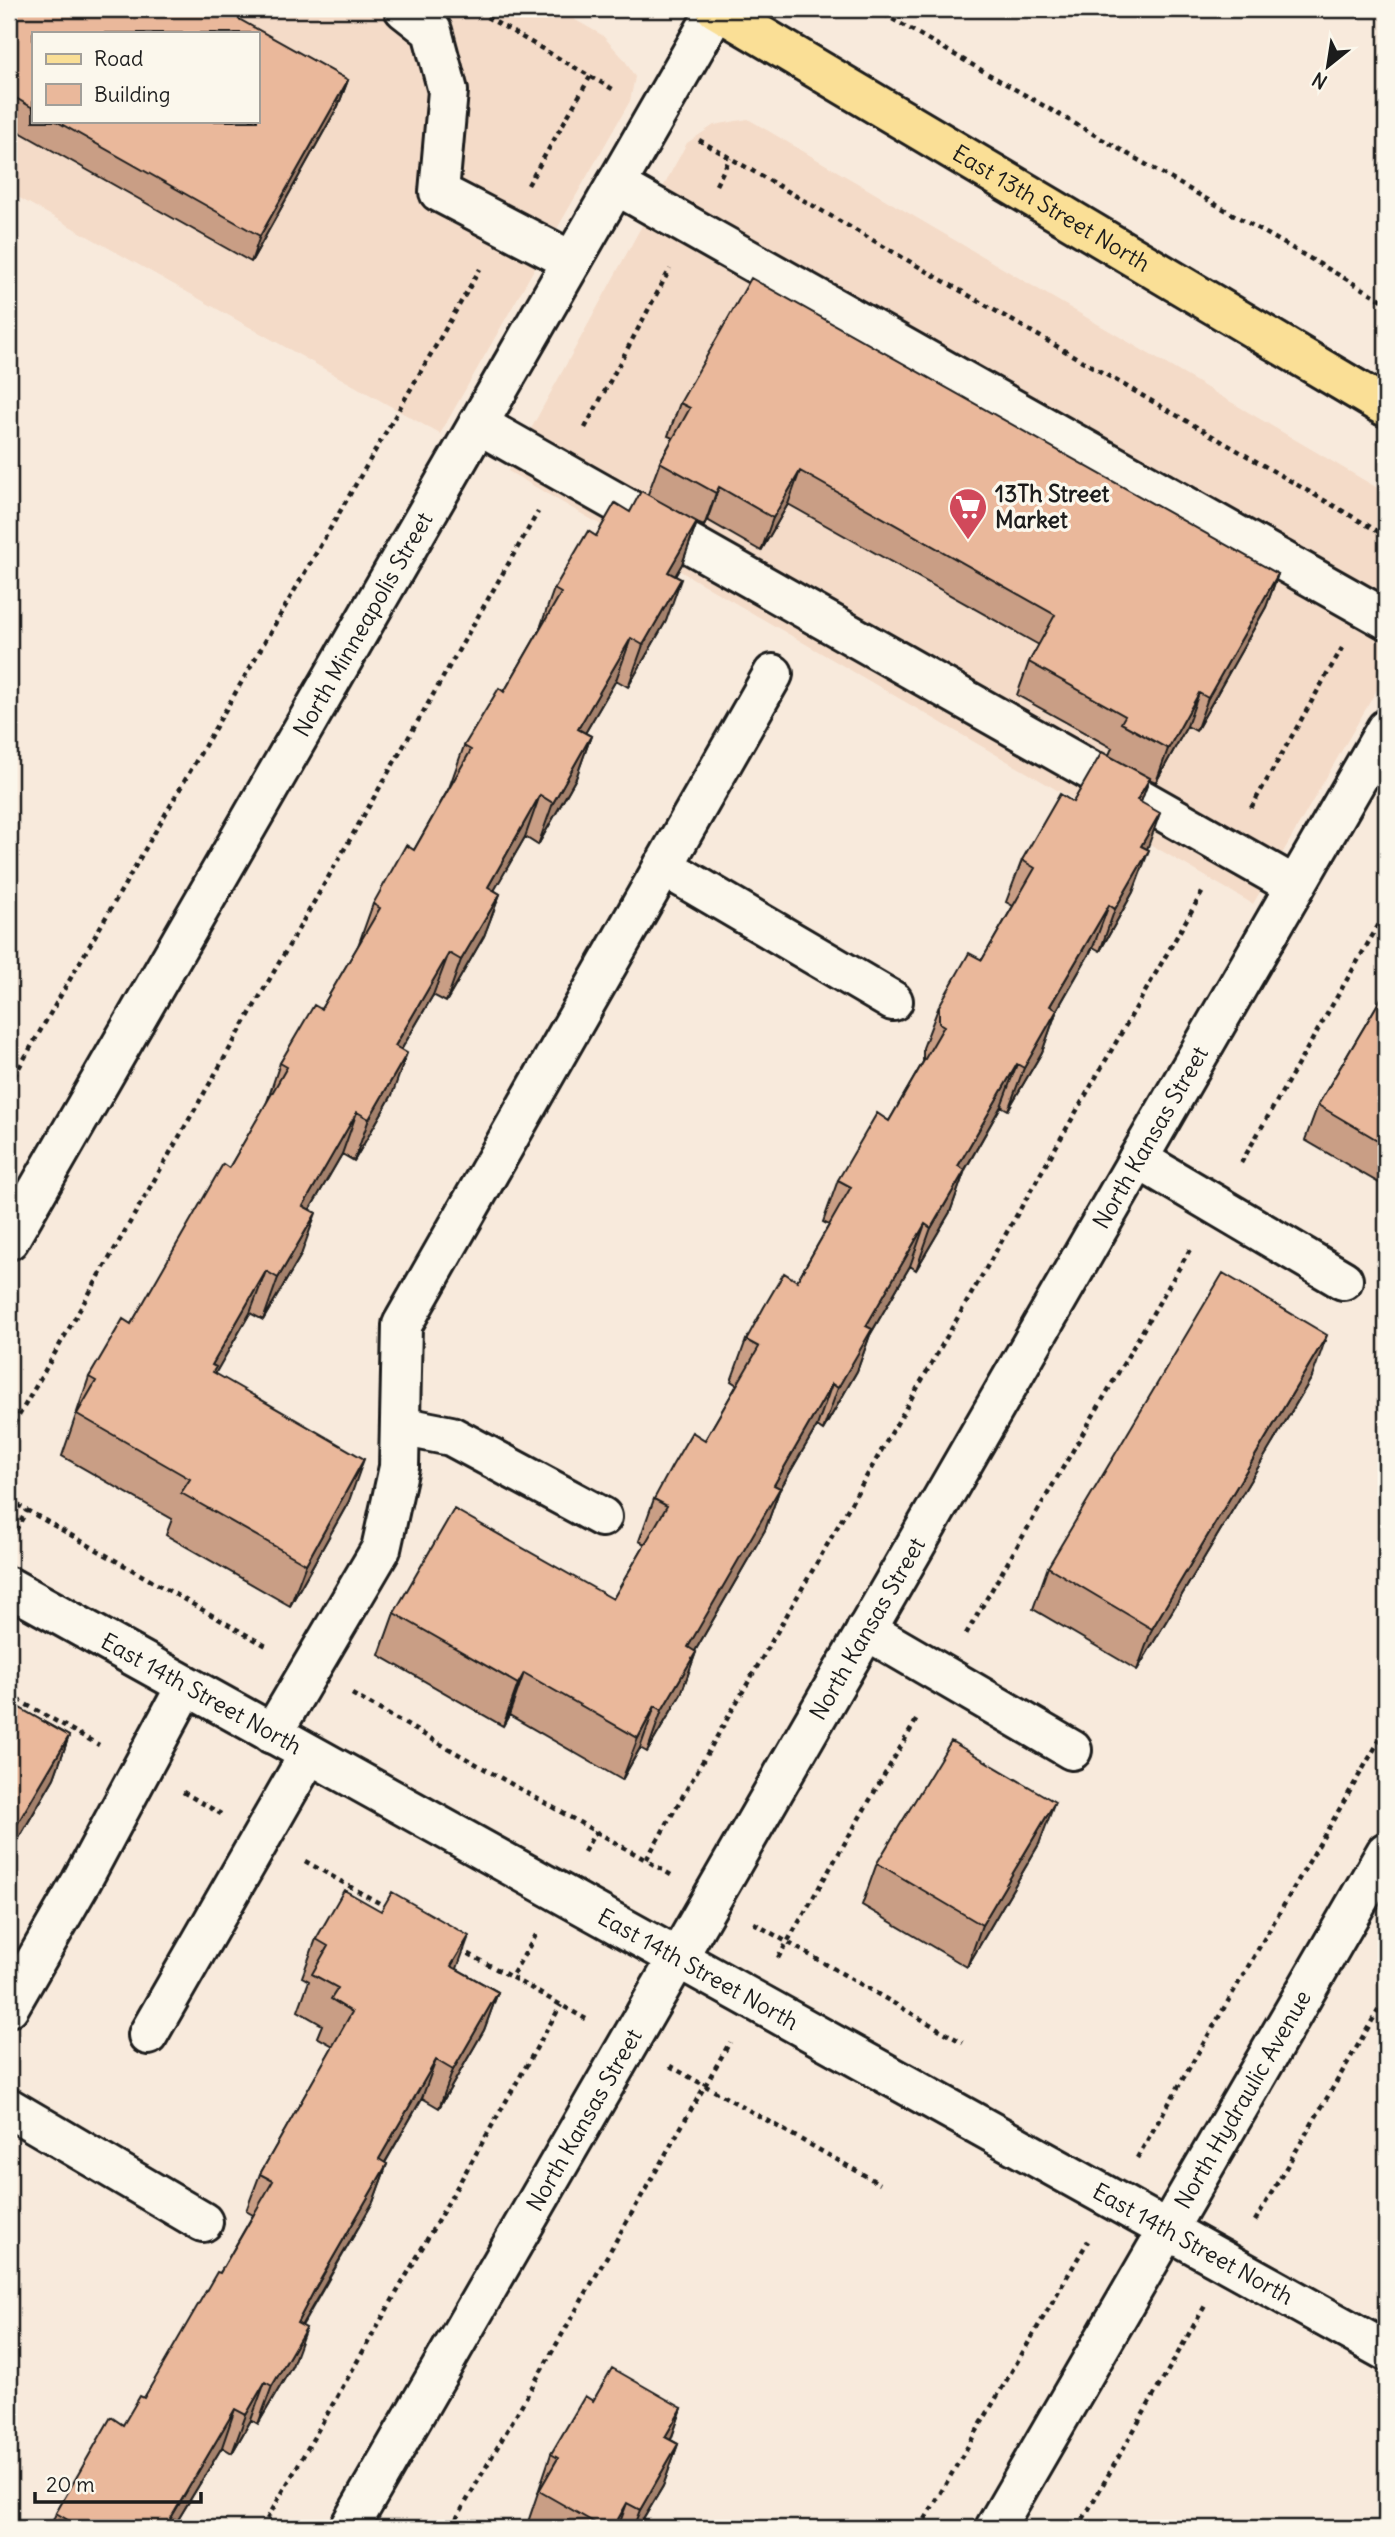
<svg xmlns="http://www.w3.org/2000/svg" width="1395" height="2537" font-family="Delius,sans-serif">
<rect width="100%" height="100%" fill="#f8eadc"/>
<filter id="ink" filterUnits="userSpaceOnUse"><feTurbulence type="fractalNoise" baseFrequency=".0143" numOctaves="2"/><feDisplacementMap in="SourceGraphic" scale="14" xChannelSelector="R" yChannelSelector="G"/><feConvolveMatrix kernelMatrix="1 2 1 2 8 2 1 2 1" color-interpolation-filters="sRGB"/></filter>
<g filter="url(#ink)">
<path fill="#f4dbc8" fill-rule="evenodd" d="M 9,9 L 556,9 L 602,35 L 624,59 L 635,77 L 630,101 L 440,434 L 9,192 ZM 33,33 L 257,33 L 257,121 L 33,121 Z
M 748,119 L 1386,493 L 1386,674 L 1253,904 L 508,471 L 687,143 L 714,125 Z"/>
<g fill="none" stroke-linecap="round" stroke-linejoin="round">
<defs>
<g id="minor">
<path d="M 404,9 L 432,31 L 448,91 L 439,192 L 572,261"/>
<path d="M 616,185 L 1386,619"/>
<path d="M 478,424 L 1295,886"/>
<path d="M 663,866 L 893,1001"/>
<path d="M 1138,1159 L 1343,1280"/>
<path id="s1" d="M 9,1240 L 717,9"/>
<path d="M 400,1426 L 451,1436 L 602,1517"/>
<path id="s2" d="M 9,1587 L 1386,2351"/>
<path d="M 866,1630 L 1072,1750"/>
<path d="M 272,1734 L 381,1549 L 399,1467 L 402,1325 L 773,674"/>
<path d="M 9,2007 L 81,1882 L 186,1686"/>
<path d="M 148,2035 L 309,1754"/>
<path d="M 9,2108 L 203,2222"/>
<path id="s3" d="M 349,2528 L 1386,729"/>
<path id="s4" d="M 995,2528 L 1386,1852"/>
</g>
<g id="major">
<path id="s5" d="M 716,9 L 1386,407"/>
</g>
</defs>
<use href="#minor" stroke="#1c1c1c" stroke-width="44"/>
<use href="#major" stroke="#1c1c1c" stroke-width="44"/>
<path stroke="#1c1c1c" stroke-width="4.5" stroke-dasharray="5 5" stroke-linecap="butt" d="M 875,9 L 1386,302
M 478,12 L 616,91
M 699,140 L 1386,536
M 528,185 L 590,77
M 716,185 L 730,158
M 585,428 L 670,269
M 1251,808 L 1342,648
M 9,1085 L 480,269
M 1241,1163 L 1386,912
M 9,1433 L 538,512
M 9,1500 L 268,1647
M 11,1539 L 27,1510
M 966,1634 L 1192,1246
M 352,1694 L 646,1860
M 9,1695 L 99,1745
M 183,1792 L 221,1814
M 584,1852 L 596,1831
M 305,1861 L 388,1908
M 671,1875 L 646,1860 L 1203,891
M 754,1923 L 963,2043
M 536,1935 L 511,1977 L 586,2019
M 460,1949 L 511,1977
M 778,1958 L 918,1717
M 670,2066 L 880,2184
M 1137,2158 L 1386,1729
M 1255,2221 L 1386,1997
M 262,2528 L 561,2005
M 451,2528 L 730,2042
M 920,2528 L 1088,2241
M 1078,2528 L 1206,2304"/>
<use href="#minor" stroke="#fbf7ec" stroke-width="38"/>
<use href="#major" stroke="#fadf96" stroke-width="38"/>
</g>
<path fill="#c99e85" stroke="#1c1c1c" stroke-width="2" fill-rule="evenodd" d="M 9,9 L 348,80 L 338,106 L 251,262 L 9,126 ZM 33,33 L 257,121 L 33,121 Z
M 680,403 L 1278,574 L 1266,607 L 1196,731 L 1187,726 L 1156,782 L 1149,779 L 1141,802 L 1147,849 L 1133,892 L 1100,951 L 1093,947 L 1057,1010 L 1042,1052 L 1008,1110 L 1001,1106 L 965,1170 L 950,1212 L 916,1270 L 910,1266 L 870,1335 L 857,1371 L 823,1430 L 817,1426 L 779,1491 L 765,1530 L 695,1651 L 696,1652 L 681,1694 L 647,1752 L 640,1748 L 622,1780 L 509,1715 L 503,1726 L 379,1655 L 394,1613 L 613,1599 L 645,1544 L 639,1541 L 654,1499 L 705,1440 L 737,1385 L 731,1381 L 746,1340 L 797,1281 L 829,1225 L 823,1222 L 838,1180 L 889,1121 L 923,1062 L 923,1048 L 939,1006 L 982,960 L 1013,906 L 1006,902 L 1022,860 L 1073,802 L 1109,755 L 1112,748 L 1017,695 L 1029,662 L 1039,645 L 788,504 L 761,551 L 707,520 L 704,526 L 697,523 L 682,564 L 675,576 L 666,621 L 628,687 L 616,680 L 585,733 L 591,736 L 576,778 L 538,845 L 525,837 L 494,890 L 500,894 L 484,936 L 446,1002 L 433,995 L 401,1050 L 392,1095 L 354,1161 L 342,1154 L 310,1209 L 301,1255 L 263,1320 L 250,1313 L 215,1373 L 349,1501 L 290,1606 L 166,1535 L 172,1519 L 62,1456 L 89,1377 L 131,1324 L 229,1168 L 266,1105 L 280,1063 L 321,1009 L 358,946 L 373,904 L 414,850 L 449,788 L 464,746 L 504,692 L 539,631 L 554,589 L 596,536 L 630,512 L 648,494 L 660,462 L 673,438 L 668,436 Z
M 1386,990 L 1386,1187 L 1305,1140 L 1318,1105 Z
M 1312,1377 L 1137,1670 L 1033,1609 L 1048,1567 Z
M 9,1702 L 69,1736 L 54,1778 L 9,1855 Z
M 1039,1844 L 967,1967 L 862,1905 L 877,1863 Z
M 316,1939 L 457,1969 L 498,1992 L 484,2030 L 439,2108 L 422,2098 L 385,2163 L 387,2164 L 373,2202 L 302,2326 L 292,2366 L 258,2424 L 251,2420 L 232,2453 L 222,2447 L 173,2528 L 50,2528 L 56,2513 L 144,2398 L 220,2273 L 253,2215 L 246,2211 L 260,2174 L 333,2046 L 317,2037 L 322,2025 L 298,2011 L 309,1981 L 302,1977 Z
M 593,2401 L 682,2408 L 671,2440 L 678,2444 L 663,2486 L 638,2528 L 526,2528 L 551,2454 Z"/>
<path fill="#a4816c" stroke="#1c1c1c" stroke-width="2" d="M 348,80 L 338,106 L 251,262 L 260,236 Z
M 800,471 L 788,504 L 761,551 L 773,518 Z
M 719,487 L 707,520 L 704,526 L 716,493 Z
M 697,522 L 682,564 L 653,614 L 668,572 Z
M 1278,574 L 1266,607 L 1196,731 L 1208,698 Z
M 681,579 L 666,621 L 628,687 L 643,645 Z
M 631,638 L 616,680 L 563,771 L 578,729 Z
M 1199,693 L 1187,726 L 1156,782 L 1168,749 Z
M 591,736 L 576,778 L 538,845 L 553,803 Z
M 1150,778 L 1134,820 L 1137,800 Z
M 540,795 L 525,837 L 472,929 L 488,887 Z
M 1160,813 L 1145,855 L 1141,846 Z
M 1149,850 L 1133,892 L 1100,951 L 1115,909 Z
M 500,894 L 484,936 L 446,1002 L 461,960 Z
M 1109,905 L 1093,947 L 1035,1048 L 1050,1006 Z
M 449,953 L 433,995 L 379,1088 L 395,1046 Z
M 1057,1010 L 1042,1052 L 1008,1110 L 1024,1068 Z
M 407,1053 L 392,1095 L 354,1161 L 369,1119 Z
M 1017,1064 L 1001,1106 L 943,1208 L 958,1166 Z
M 357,1112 L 342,1154 L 288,1247 L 303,1206 Z
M 965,1170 L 950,1212 L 916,1270 L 931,1228 Z
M 316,1213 L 301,1255 L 263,1320 L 278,1278 Z
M 925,1224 L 910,1266 L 870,1335 L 857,1371 L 823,1430 L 838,1388 L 866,1326 Z
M 266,1271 L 250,1313 L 211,1381 L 212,1365 Z
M 1327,1335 L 1312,1377 L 1137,1670 L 1152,1629 Z
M 832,1384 L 817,1426 L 779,1491 L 765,1530 L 673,1689 L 688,1647 L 774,1485 Z
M 364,1459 L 349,1501 L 290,1606 L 306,1564 Z
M 696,1652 L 681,1694 L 647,1752 L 662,1710 Z
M 524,1673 L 509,1715 L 503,1726 L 518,1684 Z
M 655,1706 L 640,1748 L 622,1780 L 638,1738 Z
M 69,1736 L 54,1778 L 9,1855 L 9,1847 L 16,1826 Z
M 1055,1802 L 1039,1844 L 967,1967 L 982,1925 Z
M 469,1936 L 455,1974 L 451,1966 Z
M 498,1992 L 484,2030 L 439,2108 L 453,2070 Z
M 436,2060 L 422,2098 L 365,2197 L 379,2159 Z
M 387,2164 L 373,2202 L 301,2326 L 297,2323 L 315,2289 Z
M 306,2328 L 292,2366 L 258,2424 L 272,2386 Z
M 265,2382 L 251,2420 L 232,2453 L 246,2415 Z
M 682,2408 L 667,2450 L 665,2437 Z
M 235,2409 L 222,2447 L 173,2528 L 165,2528 Z
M 678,2444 L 663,2486 L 638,2528 L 633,2528 L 640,2510 Z
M 627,2503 L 618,2528 L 613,2528 Z"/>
<path fill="#eab89b" stroke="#1c1c1c" stroke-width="2" d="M 9,9 L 221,9 L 348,80 L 260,236 L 56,121 L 257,121 L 257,33 L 33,33 L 33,108 L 9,94 Z
M 751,278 L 1278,574 L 1208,698 L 1199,693 L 1168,749 L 1121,723 L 1125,716 L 1029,662 L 1055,615 L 800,471 L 773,518 L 719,487 L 716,493 L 660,462 L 690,408 L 680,403 Z
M 641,491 L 697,522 L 668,572 L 681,579 L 643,645 L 631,638 L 578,729 L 591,736 L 553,803 L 540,795 L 488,887 L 500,894 L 461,960 L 449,953 L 395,1046 L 407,1053 L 369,1119 L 357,1112 L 303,1206 L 316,1213 L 278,1278 L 266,1271 L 212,1365 L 216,1367 L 213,1372 L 364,1459 L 306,1564 L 181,1493 L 190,1479 L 77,1414 L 96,1381 L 89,1377 L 123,1319 L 131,1324 L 223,1164 L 229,1168 L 287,1067 L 280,1063 L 314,1005 L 321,1009 L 380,908 L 373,904 L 406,845 L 414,850 L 471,750 L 464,746 L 499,688 L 504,692 L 561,593 L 554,589 L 588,531 L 596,536 L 615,503 L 630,512 Z
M 1102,752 L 1150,778 L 1137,800 L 1160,813 L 1141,846 L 1149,850 L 1115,909 L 1109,905 L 1050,1006 L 1057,1010 L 1024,1068 L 1017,1064 L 958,1166 L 965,1170 L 931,1228 L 925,1224 L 866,1326 L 872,1329 L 838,1388 L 832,1384 L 774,1485 L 780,1488 L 688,1647 L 696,1652 L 662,1710 L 655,1706 L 638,1738 L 524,1673 L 518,1684 L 394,1613 L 454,1509 L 613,1599 L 667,1506 L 654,1499 L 672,1466 L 692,1432 L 705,1440 L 759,1347 L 746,1340 L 764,1307 L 784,1273 L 797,1281 L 851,1187 L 838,1180 L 877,1113 L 889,1121 L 944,1026 L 939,1023 L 939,1006 L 969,953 L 982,960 L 1035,868 L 1022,860 L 1060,794 L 1073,802 Z
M 1386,990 L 1386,1145 L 1318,1105 Z
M 1223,1273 L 1327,1335 L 1152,1629 L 1048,1567 Z
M 9,1702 L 69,1736 L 16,1826 L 9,1822 Z
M 951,1741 L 1055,1802 L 982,1925 L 877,1863 Z
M 344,1890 L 381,1911 L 392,1892 L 469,1936 L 451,1966 L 498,1992 L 453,2070 L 436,2060 L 379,2159 L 387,2164 L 315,2289 L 297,2323 L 306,2328 L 272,2386 L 265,2382 L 246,2415 L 235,2409 L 165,2528 L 70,2528 L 73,2523 L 56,2513 L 111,2417 L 123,2425 L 140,2396 L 144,2398 L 217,2272 L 220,2273 L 273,2181 L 260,2174 L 352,2012 L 331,1999 L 338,1988 L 312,1974 L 328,1946 L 316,1939 Z
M 612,2368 L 682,2408 L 665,2437 L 678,2444 L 640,2510 L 627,2503 L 613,2528 L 604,2528 L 539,2491 L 558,2458 L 551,2454 L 585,2396 L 593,2401 Z"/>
</g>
<defs>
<symbol id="supermarket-pin" viewBox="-11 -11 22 30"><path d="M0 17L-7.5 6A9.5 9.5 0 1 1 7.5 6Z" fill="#d1495b" stroke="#fbf7ec"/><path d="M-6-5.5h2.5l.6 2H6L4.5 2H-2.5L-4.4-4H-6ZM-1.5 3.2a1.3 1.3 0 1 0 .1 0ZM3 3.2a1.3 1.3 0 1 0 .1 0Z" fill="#fff"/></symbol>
</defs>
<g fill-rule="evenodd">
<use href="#supermarket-pin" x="946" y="485" width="44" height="60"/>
</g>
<g text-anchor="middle" stroke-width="7" stroke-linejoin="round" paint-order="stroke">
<g font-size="23" fill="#1c1c1c" stroke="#fbf7ec">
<text dy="8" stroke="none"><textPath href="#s5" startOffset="390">East 13th Street North</textPath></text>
<text dy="8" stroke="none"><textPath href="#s1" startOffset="710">North Minneapolis Street</textPath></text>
<text dy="8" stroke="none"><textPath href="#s3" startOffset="1605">North Kansas Street</textPath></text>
<text dy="8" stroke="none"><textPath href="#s3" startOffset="1038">North Kansas Street</textPath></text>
<text dy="8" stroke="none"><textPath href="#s2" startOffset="220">East 14th Street North</textPath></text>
<text dy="8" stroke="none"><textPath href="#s2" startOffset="788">East 14th Street North</textPath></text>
<text dy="8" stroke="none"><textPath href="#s4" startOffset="495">North Hydraulic Avenue</textPath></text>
<text dy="8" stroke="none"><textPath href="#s3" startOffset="471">North Kansas Street</textPath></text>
<text dy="8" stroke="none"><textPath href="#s2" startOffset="1354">East 14th Street North</textPath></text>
</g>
<g font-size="23" font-weight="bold" fill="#1c1c1c" stroke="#fbf7ec" text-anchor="start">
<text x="995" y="502">13Th Street<tspan x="995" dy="26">Market</tspan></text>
</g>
</g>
<rect width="1395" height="2537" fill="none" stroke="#fbf7ec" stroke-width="35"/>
<rect x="18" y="18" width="1360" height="2502" fill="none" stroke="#1c1c1c" stroke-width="2.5" filter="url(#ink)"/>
<rect x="32" y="32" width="228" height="91" fill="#fbf7ec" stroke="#a29f99" stroke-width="2"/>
<rect x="46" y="54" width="35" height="10" fill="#fadf96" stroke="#a29f99" stroke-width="2"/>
<text x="94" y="66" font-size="21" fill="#1c1c1c">Road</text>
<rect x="46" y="84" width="35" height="21" fill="#eab89b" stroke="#a29f99" stroke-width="2"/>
<text x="94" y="102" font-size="21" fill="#1c1c1c">Building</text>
<g transform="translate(1328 66) rotate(210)" stroke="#fbf7ec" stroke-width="5" paint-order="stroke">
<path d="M0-5L12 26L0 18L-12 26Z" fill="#1c1c1c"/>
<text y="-10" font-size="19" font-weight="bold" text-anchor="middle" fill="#1c1c1c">N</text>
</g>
<path d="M35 2492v10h166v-10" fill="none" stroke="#1c1c1c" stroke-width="3.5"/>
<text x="46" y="2492" font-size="21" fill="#1c1c1c" stroke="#fbf7ec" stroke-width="5" paint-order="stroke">20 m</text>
</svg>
